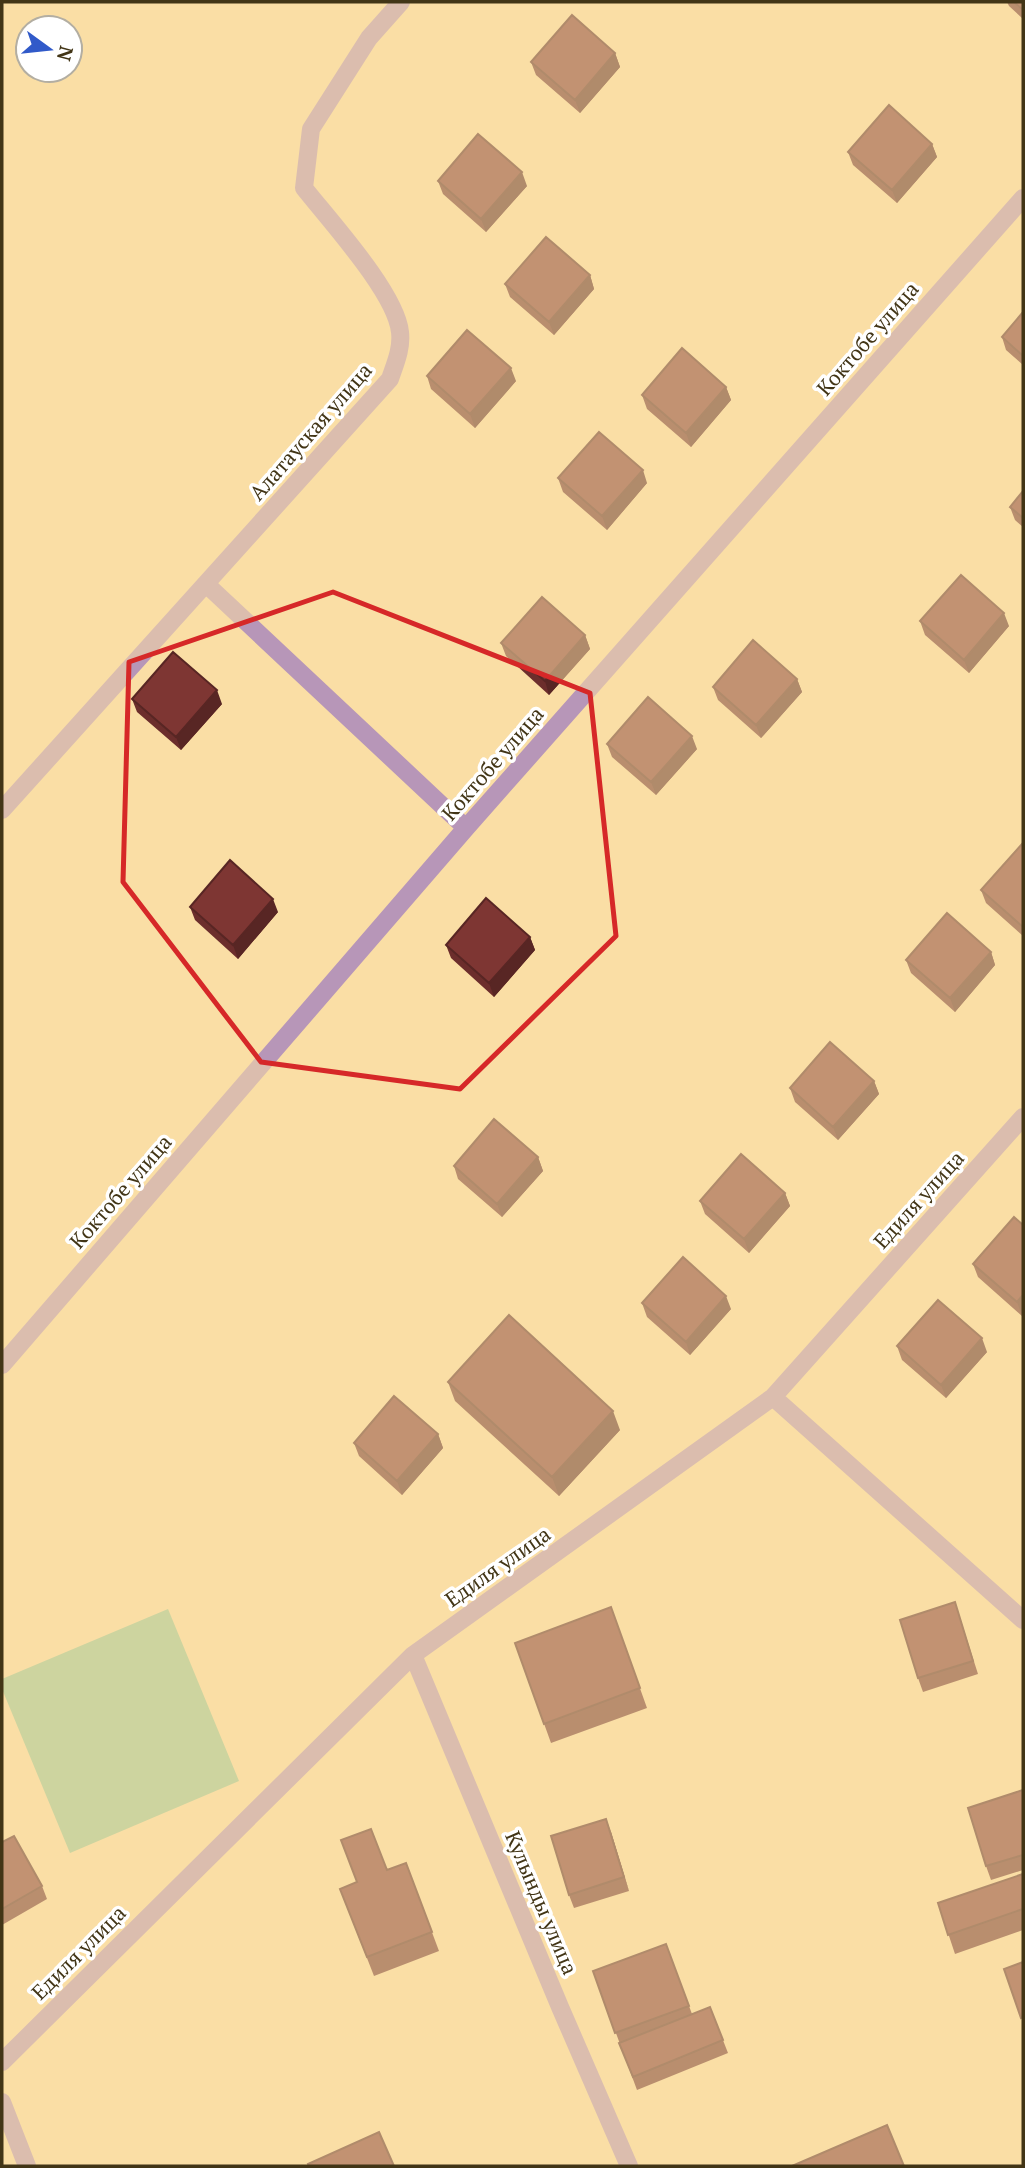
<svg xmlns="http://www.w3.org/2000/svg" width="1025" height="2168" font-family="'PT Serif',serif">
<rect width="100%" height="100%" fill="#fadea5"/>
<path fill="#97c798" d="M 168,1609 L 239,1781 L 70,1853 L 2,1689 L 2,1679 Z"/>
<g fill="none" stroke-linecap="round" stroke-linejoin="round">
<path stroke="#b796b8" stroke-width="18" d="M 206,584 L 466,828
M 2,810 L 390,379 C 395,364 402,349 400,332 C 396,293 330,221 304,188 L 311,129 L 369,38 L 401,2
M 2,1365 L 466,828 L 1023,198
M 773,1397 L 1023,1620
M 413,1655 L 560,2007 L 629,2166
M 2,2062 L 413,1655 L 773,1397 L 1023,1117
M 2,2102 L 27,2166"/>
</g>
<path fill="#6c2e2c" d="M 1007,2 L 1023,2 L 1023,19 L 1009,6 Z
M 615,53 L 620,67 L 580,113 L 536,75 L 531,62 Z
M 932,144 L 937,157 L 897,203 L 853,165 L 848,152 Z
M 438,181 L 527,186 L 486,232 L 443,194 Z
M 590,275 L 594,289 L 554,335 L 510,297 L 505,284 Z
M 1023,312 L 1023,365 L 1006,350 L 1002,337 Z
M 427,376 L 516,381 L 475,428 L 431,389 Z
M 726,387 L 731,400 L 691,447 L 647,409 L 642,395 Z
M 558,478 L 647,483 L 607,530 L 563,492 Z
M 1023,491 L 1023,527 L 1015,520 L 1010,507 Z
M 920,621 L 1009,626 L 969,673 L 925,635 Z
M 585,635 L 590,649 L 549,695 L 506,656 L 501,643 Z
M 797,679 L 802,692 L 761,738 L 718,700 L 713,687 Z
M 132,699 L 222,704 L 181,750 L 137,712 Z
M 607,744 L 697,749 L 656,795 L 612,757 Z
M 1023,845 L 1023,936 L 986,903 L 981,890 Z
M 190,907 L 278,912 L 238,959 L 195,920 Z
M 530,937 L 535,950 L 494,997 L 451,958 L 446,945 Z
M 991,952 L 995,965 L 955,1012 L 911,973 L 906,960 Z
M 874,1081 L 879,1094 L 838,1140 L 795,1102 L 790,1088 Z
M 538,1157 L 543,1171 L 502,1217 L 458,1179 L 454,1166 Z
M 785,1193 L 790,1206 L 749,1253 L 705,1214 L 700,1201 Z
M 1014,1217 L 1022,1316 L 978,1277 L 973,1264 Z
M 642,1303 L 731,1309 L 690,1355 L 647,1317 Z
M 897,1346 L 987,1352 L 946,1398 L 902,1360 Z
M 448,1382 L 620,1430 L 559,1496 L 455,1401 Z
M 438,1434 L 443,1448 L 402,1495 L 359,1456 L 354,1443 Z
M 955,1602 L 978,1674 L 923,1692 L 918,1678 Z
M 611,1607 L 647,1708 L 551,1743 L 515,1643 Z
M 1023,1790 L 1023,1870 L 991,1880 L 986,1866 Z
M 611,1832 L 629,1891 L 574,1908 L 569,1895 Z
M 2,1842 L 42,1886 L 47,1899 L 2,1925 Z
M 406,1863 L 439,1951 L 374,1976 L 340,1889 Z
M 1023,1874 L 1023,1930 L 955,1954 L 938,1903 Z
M 666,1944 L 692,2014 L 710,2007 L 728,2053 L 637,2090 L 593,1971 Z"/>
<path fill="#582624" d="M 615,53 L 620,67 L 580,113 L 575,100 Z
M 932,144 L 937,157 L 897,203 L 892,190 Z
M 522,172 L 527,186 L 486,232 L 481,219 Z
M 590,275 L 594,289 L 554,335 L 549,322 Z
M 511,368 L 516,381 L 475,428 L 470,414 Z
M 726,387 L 731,400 L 691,447 L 686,433 Z
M 643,470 L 647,483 L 607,530 L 602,516 Z
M 1004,613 L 1009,626 L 969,673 L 964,660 Z
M 585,635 L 590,649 L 549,695 L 545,681 Z
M 797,679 L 802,692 L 761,738 L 756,725 Z
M 217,690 L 222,704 L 181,750 L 176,737 Z
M 692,736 L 697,749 L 656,795 L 651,782 Z
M 273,899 L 278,912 L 238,959 L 233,945 Z
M 530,937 L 535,950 L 494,997 L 489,983 Z
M 991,952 L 995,965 L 955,1012 L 950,998 Z
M 874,1081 L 879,1094 L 838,1140 L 833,1127 Z
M 538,1157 L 543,1171 L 502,1217 L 497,1204 Z
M 785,1193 L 790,1206 L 749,1253 L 744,1239 Z
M 1023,1295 L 1023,1314 L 1022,1316 L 1017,1302 Z
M 726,1296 L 731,1309 L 690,1355 L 686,1342 Z
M 982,1338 L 987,1352 L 946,1398 L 941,1385 Z
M 613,1411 L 620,1430 L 559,1496 L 552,1477 Z
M 438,1434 L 443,1448 L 402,1495 L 397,1481 Z
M 606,1819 L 611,1832 L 629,1891 L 624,1877 Z"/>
<path fill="#7e3633" stroke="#582624" stroke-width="2" d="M 1014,2 L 1023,2 L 1023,10 Z
M 572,15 L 615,53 L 575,100 L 531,62 Z
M 889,105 L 932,144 L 892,190 L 848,152 Z
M 478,134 L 522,172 L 481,219 L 438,181 Z
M 546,237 L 590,275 L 549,322 L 505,284 Z
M 1023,312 L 1023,356 L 1002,337 Z
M 467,330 L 511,368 L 470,414 L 427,376 Z
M 682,348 L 726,387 L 686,433 L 642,395 Z
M 599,432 L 643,470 L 602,516 L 558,478 Z
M 1023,491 L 1023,518 L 1010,507 Z
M 961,575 L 1004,613 L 964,660 L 920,621 Z
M 542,597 L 585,635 L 545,681 L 501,643 Z
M 753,640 L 797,679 L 756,725 L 713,687 Z
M 173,652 L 217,690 L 176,737 L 132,699 Z
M 648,697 L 692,736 L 651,782 L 607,744 Z
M 1022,844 L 1023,845 L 1023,927 L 981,890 Z
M 230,860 L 273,899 L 233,945 L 190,907 Z
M 486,898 L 530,937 L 489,983 L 446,945 Z
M 947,913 L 991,952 L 950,998 L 906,960 Z
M 830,1042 L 874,1081 L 833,1127 L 790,1088 Z
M 494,1119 L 538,1157 L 497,1204 L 454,1166 Z
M 741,1154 L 785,1193 L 744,1239 L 700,1201 Z
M 1014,1217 L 1023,1225 L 1023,1295 L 1017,1302 L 973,1264 Z
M 683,1257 L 726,1296 L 686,1342 L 642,1303 Z
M 938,1300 L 982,1338 L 941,1385 L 897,1346 Z
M 509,1315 L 613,1411 L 552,1477 L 448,1382 Z
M 394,1396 L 438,1434 L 397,1481 L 354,1443 Z
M 955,1602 L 973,1661 L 918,1678 L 900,1620 Z
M 611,1607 L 640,1688 L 544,1724 L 515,1643 Z
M 1023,1790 L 1023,1855 L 986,1866 L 968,1808 Z
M 606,1819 L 624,1877 L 569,1895 L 551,1836 Z
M 371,1829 L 387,1870 L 406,1863 L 432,1932 L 367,1957 L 340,1889 L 357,1882 L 341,1840 Z
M 14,1836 L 42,1886 L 2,1909 L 2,1842 Z
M 1023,1874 L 1023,1909 L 948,1935 L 938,1903 Z
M 666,1944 L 689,2006 L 615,2033 L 593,1971 Z
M 1023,1962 L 1023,2017 L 1021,2018 L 1004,1969 Z
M 710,2007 L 723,2040 L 633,2077 L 619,2043 Z
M 887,2125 L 904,2166 L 792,2166 Z
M 379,2132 L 394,2166 L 309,2166 L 308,2164 Z"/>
<path d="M0 0H1025V2168H0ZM 333,592 L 590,693 L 616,936 L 460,1089 L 261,1062 L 123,882 L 129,662 Z" fill="#fadea5" fill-opacity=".55" fill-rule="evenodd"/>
<path fill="none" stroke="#d62828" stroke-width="5" stroke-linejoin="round" d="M 333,592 L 590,693 L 616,936 L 460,1089 L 261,1062 L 123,882 L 129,662 Z"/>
<g text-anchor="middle" stroke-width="7" stroke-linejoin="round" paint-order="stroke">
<g font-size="21" fill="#423516" stroke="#fff">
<text transform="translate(868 339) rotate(-49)" y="7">Коктобе улица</text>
<text transform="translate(311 432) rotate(-49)" y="7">Алатауская улица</text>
<text transform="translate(493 764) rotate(-49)" y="7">Коктобе улица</text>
<text transform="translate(121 1192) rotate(-49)" y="7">Коктобе улица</text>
<text transform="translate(919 1200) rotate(-48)" y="7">Едиля улица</text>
<text transform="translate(498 1567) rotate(-35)" y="7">Едиля улица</text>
<text transform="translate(541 1903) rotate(67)" y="7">Кулынды улица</text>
<text transform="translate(79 1953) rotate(-45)" y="7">Едиля улица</text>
</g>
</g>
<rect width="1025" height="2168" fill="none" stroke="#423516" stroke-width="7"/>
<g transform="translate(49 49) rotate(105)"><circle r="33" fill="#ffffff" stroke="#b3aea2" stroke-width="2"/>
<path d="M0-5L12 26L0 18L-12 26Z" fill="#315ac9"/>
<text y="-10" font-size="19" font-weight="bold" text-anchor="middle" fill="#423516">N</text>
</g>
</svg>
